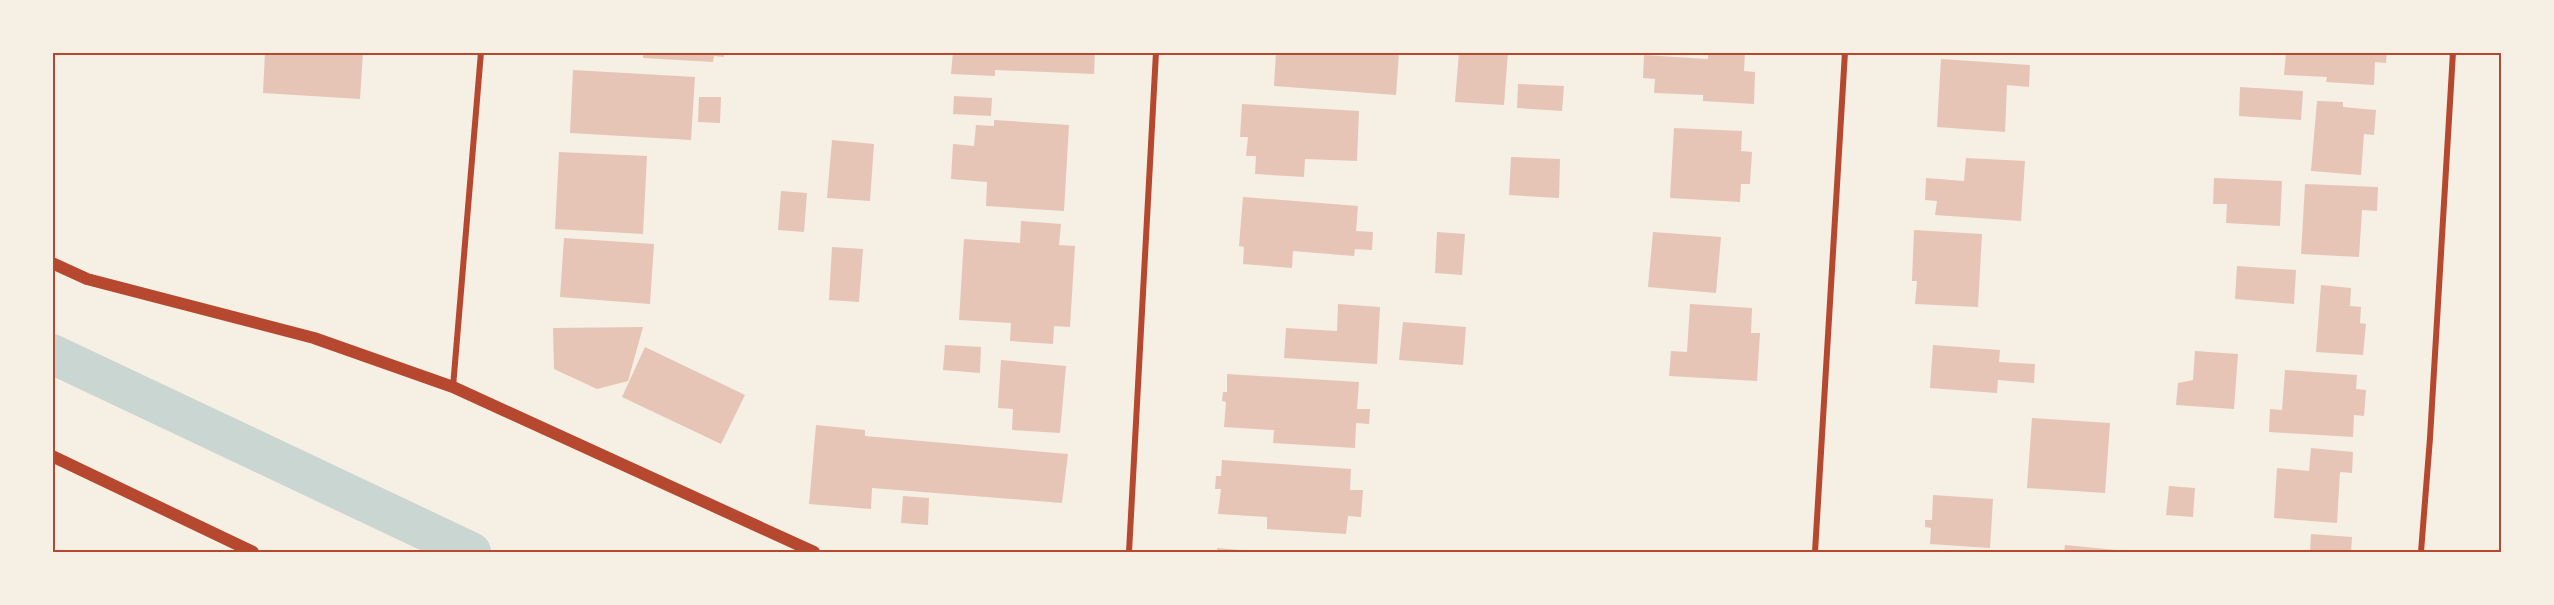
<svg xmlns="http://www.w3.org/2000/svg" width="2554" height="605" font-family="Georgia,serif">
<rect width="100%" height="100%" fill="#f6efe4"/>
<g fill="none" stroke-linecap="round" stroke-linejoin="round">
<path stroke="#c9d6d2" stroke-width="40" d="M 52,354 L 471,552"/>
</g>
<path fill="#e6c5b7" d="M 265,52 L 363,53 L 360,99 L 263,93 Z
M 643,52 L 724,52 L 724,57 L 714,56 L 713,62 L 643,58 Z
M 953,52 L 1095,52 L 1094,74 L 995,70 L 995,76 L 951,74 Z
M 1276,52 L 1399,52 L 1396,95 L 1274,86 Z
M 1459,52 L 1508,52 L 1504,105 L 1455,102 Z
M 1708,52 L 1745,52 L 1744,71 L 1755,72 L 1754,104 L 1703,101 L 1703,95 L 1654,93 L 1655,79 L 1643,78 L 1644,55 L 1708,59 Z
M 2286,52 L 2387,52 L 2386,63 L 2375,62 L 2374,85 L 2326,82 L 2327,77 L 2284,75 Z
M 1941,59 L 2030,65 L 2029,87 L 2007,85 L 2005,132 L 1937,127 Z
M 573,70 L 695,77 L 691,140 L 570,133 Z
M 1518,84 L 1564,86 L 1562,111 L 1517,108 Z
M 2240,87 L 2303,91 L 2301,120 L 2239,116 Z
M 954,96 L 992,98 L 991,116 L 953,114 Z
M 699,97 L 721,97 L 720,123 L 698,122 Z
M 2317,101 L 2343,102 L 2343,107 L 2376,110 L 2374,135 L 2364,134 L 2361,175 L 2311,171 Z
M 1242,104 L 1359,111 L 1357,161 L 1305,159 L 1304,177 L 1255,174 L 1256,156 L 1246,156 L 1248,137 L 1240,137 Z
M 994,120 L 1069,125 L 1064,211 L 986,206 L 987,182 L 951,179 L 953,144 L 974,146 L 976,125 L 994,126 Z
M 1674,128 L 1742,131 L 1741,151 L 1752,152 L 1750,184 L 1741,184 L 1740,202 L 1670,198 Z
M 832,140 L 874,144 L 870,201 L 827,198 Z
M 559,152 L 647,156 L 643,234 L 555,229 Z
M 1511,157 L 1560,159 L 1559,198 L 1509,195 Z
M 1966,158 L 2025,161 L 2021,221 L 1935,215 L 1937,201 L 1925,200 L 1926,178 L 1964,181 Z
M 2214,178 L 2282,181 L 2280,226 L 2226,223 L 2227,204 L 2213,204 Z
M 2305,184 L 2378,187 L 2377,211 L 2362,210 L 2359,257 L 2301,254 Z
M 781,191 L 807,193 L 804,232 L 778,230 Z
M 1243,197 L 1358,206 L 1356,231 L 1373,232 L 1372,250 L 1355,249 L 1354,256 L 1293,251 L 1292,268 L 1243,264 L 1244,247 L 1239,246 Z
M 1021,221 L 1061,224 L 1059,245 L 1075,246 L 1070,327 L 1054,326 L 1053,344 L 1010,341 L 1011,323 L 959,320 L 964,239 L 1020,243 Z
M 1914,230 L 1982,234 L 1978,307 L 1915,304 L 1917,281 L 1912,281 Z
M 1437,232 L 1465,234 L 1462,275 L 1435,273 Z
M 1653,232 L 1721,237 L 1716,293 L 1648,287 Z
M 564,238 L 654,244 L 650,304 L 560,297 Z
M 832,247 L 863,249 L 859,302 L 829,300 Z
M 2237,266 L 2296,270 L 2294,304 L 2235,299 Z
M 2321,285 L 2351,288 L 2350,306 L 2361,307 L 2360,323 L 2366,324 L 2363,355 L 2316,352 Z
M 1338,304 L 1380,307 L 1377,364 L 1284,358 L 1286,328 L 1337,331 Z
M 1690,304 L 1752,308 L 1751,333 L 1760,333 L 1757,381 L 1669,376 L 1671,351 L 1687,352 Z
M 1403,322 L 1466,327 L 1463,365 L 1399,360 Z
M 643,327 L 628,381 L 597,389 L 554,369 L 553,328 Z
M 945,345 L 981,347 L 980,373 L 943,370 Z
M 1933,345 L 2000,350 L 1999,362 L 2035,364 L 2034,383 L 1998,380 L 1997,393 L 1930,388 Z
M 645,347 L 745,395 L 721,444 L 622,397 Z
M 2195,351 L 2238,354 L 2234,409 L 2176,405 L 2178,383 L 2193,380 Z
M 1001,360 L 1066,366 L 1060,433 L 1012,430 L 1013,409 L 998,408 Z
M 2285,370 L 2357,375 L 2356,389 L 2366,390 L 2364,416 L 2354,415 L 2353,437 L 2269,432 L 2270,409 L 2282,410 Z
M 1227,374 L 1359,382 L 1357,409 L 1370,409 L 1369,424 L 1356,423 L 1355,448 L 1273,443 L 1274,430 L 1224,427 L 1226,402 L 1222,401 L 1223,392 L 1227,392 Z
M 2032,418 L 2110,423 L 2105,493 L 2027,488 Z
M 816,425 L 865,430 L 865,436 L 1068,454 L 1062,503 L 872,488 L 871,509 L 809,504 Z
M 2311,448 L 2353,452 L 2352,473 L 2340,472 L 2337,523 L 2274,518 L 2277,468 L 2309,471 Z
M 1222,460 L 1351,469 L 1350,490 L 1363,490 L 1361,517 L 1348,516 L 1346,534 L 1267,529 L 1267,517 L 1218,514 L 1221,489 L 1215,489 L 1216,476 L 1221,476 Z
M 2169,486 L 2195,488 L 2193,517 L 2166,515 Z
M 1933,495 L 1993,499 L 1990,548 L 1930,544 L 1931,528 L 1925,527 L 1925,520 L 1932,520 Z
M 903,496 L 929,498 L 928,525 L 901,523 Z
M 2311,534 L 2352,537 L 2351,552 L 2310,552 Z
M 2065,545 L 2116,550 L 2115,552 L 2064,552 Z
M 1217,548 L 1253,551 L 1253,552 L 1217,552 Z"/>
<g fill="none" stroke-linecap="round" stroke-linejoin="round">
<path stroke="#b5482f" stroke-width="6" d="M 453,387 L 481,52
M 1129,552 L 1156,52
M 1815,552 L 1845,52
M 2421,552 L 2430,438 L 2453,52"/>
<path stroke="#b5482f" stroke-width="12" d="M 52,263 L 87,279 L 314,338 L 453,387 L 814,552
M 52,456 L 253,552"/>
</g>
<rect width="2554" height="605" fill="none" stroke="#f6efe4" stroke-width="108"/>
<rect x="54" y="54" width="2446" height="497" fill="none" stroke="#b5482f" stroke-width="2"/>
</svg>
